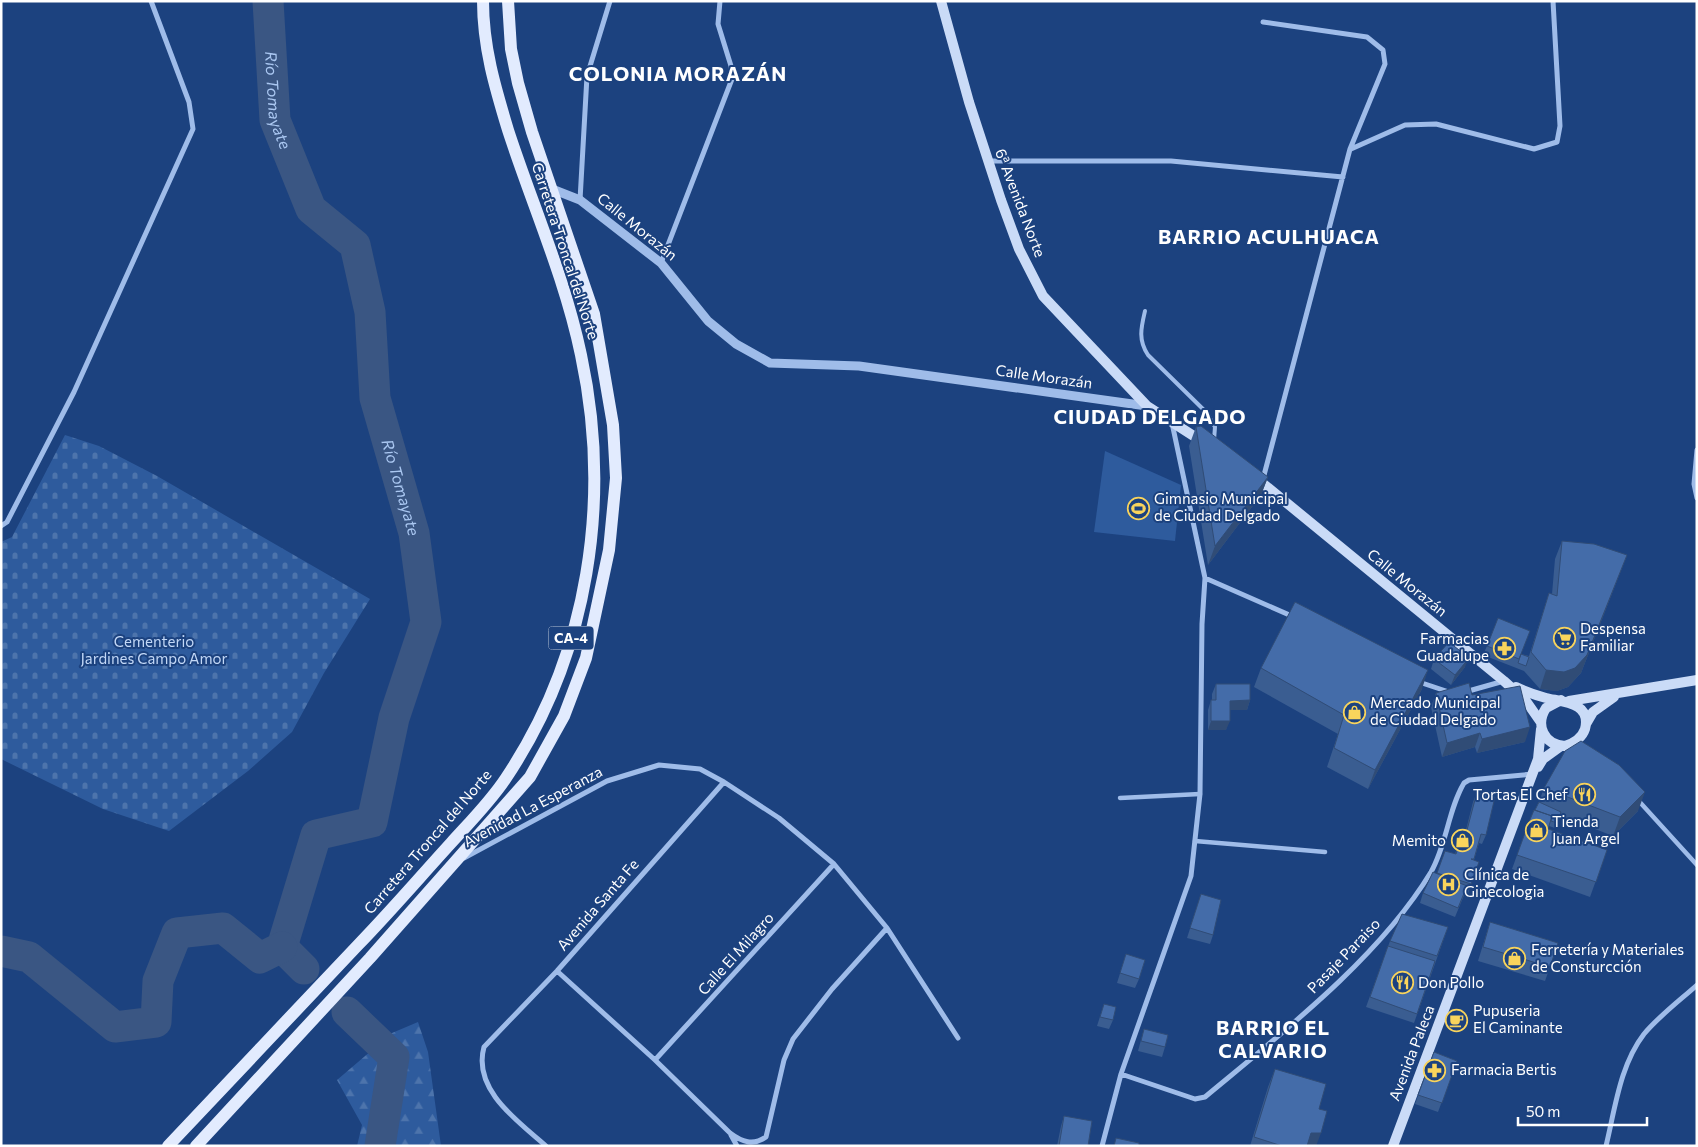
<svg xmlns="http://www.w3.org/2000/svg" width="1698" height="1147" font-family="Commissioner,sans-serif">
<defs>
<pattern id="forest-firs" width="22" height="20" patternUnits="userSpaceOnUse" patternTransform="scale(1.25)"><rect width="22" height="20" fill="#2e5b9d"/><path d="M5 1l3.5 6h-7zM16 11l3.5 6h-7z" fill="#4d74ac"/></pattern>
<pattern id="cemetery-stones" width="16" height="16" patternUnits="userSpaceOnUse" patternTransform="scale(1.25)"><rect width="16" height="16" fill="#2e5b9d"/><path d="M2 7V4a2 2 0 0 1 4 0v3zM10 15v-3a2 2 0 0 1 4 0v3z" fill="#4d74ac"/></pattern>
</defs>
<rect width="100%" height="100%" fill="#1c427f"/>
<path fill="url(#forest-firs)" d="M 418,1022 L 428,1052 L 441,1146 L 357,1146 L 362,1125 L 337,1080 L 392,1033 Z"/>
<path fill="url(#cemetery-stones)" d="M 65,435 L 99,446 L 157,476 L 370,599 L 324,673 L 292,732 L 248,771 L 169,831 L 103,809 L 1,759 L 1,542 L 12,537 Z"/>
<path fill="#2e5b9d" d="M 1105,451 L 1181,485 L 1175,541 L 1094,532 Z"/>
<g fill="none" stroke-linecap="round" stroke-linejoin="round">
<g stroke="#3a5683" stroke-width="31">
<path id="s1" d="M 268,1 L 275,120 L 311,209 L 355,245 L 370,312 L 375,398 L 414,533 L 426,622 L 394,718 L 372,822 L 316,835 L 282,947"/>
<path d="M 282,947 L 304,969"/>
<path d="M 1,951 L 29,957 L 115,1027 L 156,1022 L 158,981 L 177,933 L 223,928 L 260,958 L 282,947"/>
<path d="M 347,1012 L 394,1057 L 380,1146"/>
</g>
<path stroke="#9fbce9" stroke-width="4" d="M 1145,311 C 1141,328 1138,340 1148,355 L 1207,413 L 1215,427 L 1214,440"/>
<path stroke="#9fbce9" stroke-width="4.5" d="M 1120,798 L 1200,794
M 1637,799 L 1697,865
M 1195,841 L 1325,852"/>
<path stroke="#9fbce9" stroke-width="5" d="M 1263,22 L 1367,37 L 1383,50 L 1385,64 L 1350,149 L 1263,479
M 1351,149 L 1405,125 L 1436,124 L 1534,149 L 1557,142 L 1560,126 L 1553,1
M 989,161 L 1171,161 L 1343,177
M 580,200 L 587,76 L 610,1
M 661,263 L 732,79 L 731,66 L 718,24 L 720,1
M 1697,450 L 1694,484 L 1697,498
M 1,526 L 7,522 L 74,392 L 193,129 L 189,102 L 151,1
M 1205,578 L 1294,617
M 1419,682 L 1449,692
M 1465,692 L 1504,681
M 464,858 L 607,781 L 659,765 L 700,769 L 724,782 L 779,818 L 834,864 L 887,928 L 958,1038
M 557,971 L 655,1060 L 730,1133 C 742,1142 753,1146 766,1137 L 784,1060 L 793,1039 L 832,989 L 887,928
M 655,1060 L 834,864
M 1121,1074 L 1195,1099 L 1205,1097 C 1282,1033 1379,958 1431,872 C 1447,844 1448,810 1464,783 L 1469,780 L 1533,774
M 731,1135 L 737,1146
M 546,1146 C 519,1122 472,1090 484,1047 L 557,971 L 724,782
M 1102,1146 L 1121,1074 L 1191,876 L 1200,794 L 1202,624 L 1205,578 L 1172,423
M 1606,1146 C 1615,1109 1620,1065 1644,1034 C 1659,1016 1679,1001 1697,985"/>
<path stroke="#9fbce9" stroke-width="9" d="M 552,189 L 580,200 L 661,263 L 708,321 L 736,344 L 770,363 L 859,366 L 1147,406"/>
<path stroke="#cadbf7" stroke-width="10" d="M 941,1 L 969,102 L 1001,200 L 1019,249 L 1043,296 L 1147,406 L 1203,442
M 1255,477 L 1504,681 L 1526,701 L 1540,721
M 1516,687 C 1526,692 1535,695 1546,698 C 1562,702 1592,702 1585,729 C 1582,738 1574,743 1565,746 C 1544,745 1535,725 1546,708 L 1561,700
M 1569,701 L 1697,680
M 1586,724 L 1593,712 L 1614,697
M 1538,767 L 1543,759 L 1561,746
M 1393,1146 L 1538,759 L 1541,729"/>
<path stroke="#e2ebfe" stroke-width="12" d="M 168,1146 C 231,1079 295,1012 358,945 C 390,912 420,877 451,843 C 470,822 491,801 506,778 C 589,654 612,499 581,355 C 565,278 532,204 508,130 C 495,87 483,47 483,1
M 196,1146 L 370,958 L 530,777 L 564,716 L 586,658 L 609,550 L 616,478 L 613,425 L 594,314 L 532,132 L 518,83 L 511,49 L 508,1"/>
</g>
<path fill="#3a5d91" d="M 1196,427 L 1268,477 L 1261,495 L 1208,565 L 1189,446 Z
M 1562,541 L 1627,555 L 1581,673 L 1568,687 L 1557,691 L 1540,689 L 1524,671 L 1483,655 L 1487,646 L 1529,656 L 1543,612 L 1549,593 L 1552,594 L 1555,559 Z
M 1434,659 L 1465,667 L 1451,685 L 1431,669 Z
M 1261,668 L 1422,689 L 1368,789 L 1327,767 L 1338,734 L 1254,687 Z
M 1216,684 L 1250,700 L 1247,710 L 1230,710 L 1226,730 L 1208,730 L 1208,710 L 1211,700 L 1212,700 L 1212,694 Z
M 1436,693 L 1472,695 L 1525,742 L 1477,753 L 1475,747 L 1442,757 L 1431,707 Z
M 1544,788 L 1638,811 L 1613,836 L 1559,815 L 1555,828 L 1549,826 L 1548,829 L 1607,850 L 1590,897 L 1512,869 L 1529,822 L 1539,802 Z
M 1477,792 L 1486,835 L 1482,844 L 1479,843 L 1474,860 L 1471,884 L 1468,894 L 1465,893 L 1455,917 L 1420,903 L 1423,893 L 1437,874 L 1445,851 L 1455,854 L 1463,829 L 1466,830 L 1473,802 Z
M 1201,894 L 1213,935 L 1210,944 L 1187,938 Z
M 1490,922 L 1550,967 L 1545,981 L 1478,961 Z
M 1448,927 L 1414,1023 L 1366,1007 L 1390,941 Z
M 1126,954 L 1139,979 L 1135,988 L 1117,983 Z
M 1104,1004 L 1113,1020 L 1109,1029 L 1097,1026 Z
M 1455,1009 L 1466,1013 L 1461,1027 L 1450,1023 Z
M 1144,1029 L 1165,1047 L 1162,1057 L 1138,1051 Z
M 1434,1052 L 1457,1061 L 1438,1112 L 1415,1104 Z
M 1275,1069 L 1319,1109 L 1316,1146 L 1250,1146 L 1268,1087 Z
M 1064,1116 L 1088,1146 L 1057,1146 L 1061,1126 Z"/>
<path fill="#304c76" d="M 1268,477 L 1261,495 L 1208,565 L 1215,546 Z
M 1627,555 L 1581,673 L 1568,687 L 1557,691 L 1540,689 L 1546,670 Z
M 1469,658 L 1465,667 L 1451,685 L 1455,675 Z
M 1428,670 L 1422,689 L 1368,789 L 1375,770 Z
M 1250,700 L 1247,710 L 1226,710 L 1230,701 Z
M 1211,721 L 1230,721 L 1226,730 L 1208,730 Z
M 1530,727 L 1525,742 L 1477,753 L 1482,739 Z
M 1480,733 L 1475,747 L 1442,757 L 1447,743 Z
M 1645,792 L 1638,811 L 1613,836 L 1620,817 Z
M 1311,1133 L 1321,1133 L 1316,1146 L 1306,1146 Z"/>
<path fill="#446ca9" stroke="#304c76" d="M 1201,426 L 1268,477 L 1215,546 L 1196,427 Z
M 1562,541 L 1594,544 L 1627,555 L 1587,655 L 1575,668 L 1564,672 L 1546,670 L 1531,652 L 1549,593 L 1557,596 Z
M 1295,602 L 1428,670 L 1375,770 L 1334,748 L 1344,715 L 1261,668 Z
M 1498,618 L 1530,631 L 1519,659 L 1487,646 Z
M 1449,642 L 1469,658 L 1455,675 L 1434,659 Z
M 1521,654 L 1529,657 L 1526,666 L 1518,663 Z
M 1469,683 L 1472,695 L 1520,686 L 1530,727 L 1482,739 L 1480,733 L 1447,743 L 1436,693 Z
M 1216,684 L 1250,684 L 1250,700 L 1230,701 L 1230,721 L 1211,721 L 1211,700 L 1216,700 Z
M 1581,741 L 1619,765 L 1645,792 L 1620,817 L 1544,788 L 1565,751 Z
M 1477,792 L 1495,797 L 1486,835 L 1481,834 L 1474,859 L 1471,859 L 1479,862 L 1471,884 L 1437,873 L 1445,851 L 1456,854 L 1463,829 L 1467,830 Z
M 1539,802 L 1561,812 L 1557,823 L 1551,821 L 1552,816 L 1535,810 Z
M 1534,810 L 1552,816 L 1548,829 L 1529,822 Z
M 1529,822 L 1607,850 L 1596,882 L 1517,855 Z
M 1433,872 L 1467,886 L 1458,908 L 1423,893 Z
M 1201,894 L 1221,900 L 1213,935 L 1190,928 Z
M 1402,914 L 1448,927 L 1437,956 L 1390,941 Z
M 1490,922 L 1558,943 L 1550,967 L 1483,947 Z
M 1388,946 L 1435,961 L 1417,1014 L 1370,997 Z
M 1126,954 L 1145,960 L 1139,979 L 1120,973 Z
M 1104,1004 L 1116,1007 L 1113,1020 L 1100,1017 Z
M 1455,1009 L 1466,1013 L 1463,1022 L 1451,1018 Z
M 1144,1029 L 1168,1035 L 1165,1047 L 1141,1041 Z
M 1434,1052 L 1457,1061 L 1442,1103 L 1418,1095 Z
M 1275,1069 L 1326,1084 L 1319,1109 L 1327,1111 L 1321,1133 L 1311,1133 L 1307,1146 L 1282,1146 L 1254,1137 Z
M 1064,1116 L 1092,1121 L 1088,1146 L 1059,1146 Z
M 1116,1138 L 1139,1143 L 1139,1146 L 1114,1146 Z"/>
<defs>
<symbol id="stadium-ring" viewBox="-11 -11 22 22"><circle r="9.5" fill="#1c427f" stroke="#f9d45c" stroke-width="1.5"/><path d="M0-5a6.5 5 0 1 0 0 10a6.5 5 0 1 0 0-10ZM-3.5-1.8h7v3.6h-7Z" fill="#f9d45c"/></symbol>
<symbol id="supermarket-ring" viewBox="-11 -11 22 22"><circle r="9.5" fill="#1c427f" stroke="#f9d45c" stroke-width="1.5"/><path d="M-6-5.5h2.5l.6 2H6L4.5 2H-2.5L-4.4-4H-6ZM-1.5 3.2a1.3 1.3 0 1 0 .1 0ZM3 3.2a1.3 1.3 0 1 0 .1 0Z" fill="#f9d45c"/></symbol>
<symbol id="pharmacy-ring" viewBox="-11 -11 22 22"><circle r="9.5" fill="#1c427f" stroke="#f9d45c" stroke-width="1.5"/><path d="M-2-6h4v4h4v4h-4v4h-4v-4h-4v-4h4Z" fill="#f9d45c"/></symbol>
<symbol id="shop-ring" viewBox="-11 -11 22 22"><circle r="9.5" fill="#1c427f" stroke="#f9d45c" stroke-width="1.5"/><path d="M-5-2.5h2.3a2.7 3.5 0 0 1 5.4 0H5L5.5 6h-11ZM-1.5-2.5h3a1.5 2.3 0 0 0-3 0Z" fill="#f9d45c"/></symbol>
<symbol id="restaurant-ring" viewBox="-11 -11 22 22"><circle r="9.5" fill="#1c427f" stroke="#f9d45c" stroke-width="1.5"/><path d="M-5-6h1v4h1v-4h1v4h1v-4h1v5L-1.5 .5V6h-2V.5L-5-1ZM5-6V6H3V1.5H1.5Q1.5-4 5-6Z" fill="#f9d45c"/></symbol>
<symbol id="hospital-ring" viewBox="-11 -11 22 22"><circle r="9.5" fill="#1c427f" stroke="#f9d45c" stroke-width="1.5"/><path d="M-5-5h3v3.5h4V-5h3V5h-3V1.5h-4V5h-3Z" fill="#f9d45c"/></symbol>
<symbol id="cafe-ring" viewBox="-11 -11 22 22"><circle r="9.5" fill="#1c427f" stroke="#f9d45c" stroke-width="1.5"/><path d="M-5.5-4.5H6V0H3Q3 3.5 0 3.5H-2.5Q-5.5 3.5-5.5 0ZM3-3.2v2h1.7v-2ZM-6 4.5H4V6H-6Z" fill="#f9d45c"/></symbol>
</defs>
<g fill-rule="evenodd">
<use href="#stadium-ring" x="1126" y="496" width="25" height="25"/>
<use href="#supermarket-ring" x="1552" y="626" width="25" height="25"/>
<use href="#pharmacy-ring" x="1492" y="636" width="25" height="25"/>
<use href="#shop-ring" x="1342" y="700" width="25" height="25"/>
<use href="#restaurant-ring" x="1572" y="782" width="25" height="25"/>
<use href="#shop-ring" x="1524" y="818" width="25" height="25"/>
<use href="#shop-ring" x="1450" y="828" width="25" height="25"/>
<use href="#hospital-ring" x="1436" y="872" width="25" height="25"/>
<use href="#shop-ring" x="1502" y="946" width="25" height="25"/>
<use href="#restaurant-ring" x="1390" y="970" width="25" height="25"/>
<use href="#cafe-ring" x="1444" y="1008" width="25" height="25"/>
<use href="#pharmacy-ring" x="1422" y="1058" width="25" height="25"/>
</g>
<g text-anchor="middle" stroke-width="4" stroke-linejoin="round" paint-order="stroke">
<rect fill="#1c427f" stroke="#bbc6d9" stroke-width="1" x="548.5" y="626.5" width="45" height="23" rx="4"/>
<g font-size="14" font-weight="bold" fill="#fff">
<text x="571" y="643">CA-4</text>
</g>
<g font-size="15" fill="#fff" stroke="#1c427f">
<text transform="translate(1020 203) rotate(69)" y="5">6ª Avenida Norte</text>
<text transform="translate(637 227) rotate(39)" y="5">Calle Morazán</text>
<text transform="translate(565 251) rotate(72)" y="5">Carretera Troncal del Norte</text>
<text transform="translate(1044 377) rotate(8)" y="5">Calle Morazán</text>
<text transform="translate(1407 583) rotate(39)" y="5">Calle Morazán</text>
<text transform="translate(533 807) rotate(-28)" y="5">Avenidad La Esperanza</text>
<text transform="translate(428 842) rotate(-49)" y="5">Carretera Troncal del Norte</text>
<text transform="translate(598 905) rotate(-49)" y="5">Avenida Santa Fe</text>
<text transform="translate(736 954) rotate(-48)" y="5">Calle El Milagro</text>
<text transform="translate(1344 956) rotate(-46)" y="5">Pasaje Paraiso</text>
<text transform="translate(1412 1053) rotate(-69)" y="5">Avenida Paleca</text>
</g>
<g font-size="15" fill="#fff" stroke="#1c427f" text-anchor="start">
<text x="1154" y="504">Gimnasio Municipal<tspan x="1154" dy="17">de Ciudad Delgado</tspan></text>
<text x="1580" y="634">Despensa<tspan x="1580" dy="17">Familiar</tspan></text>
<text x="1489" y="644" text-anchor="end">Farmacias<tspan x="1489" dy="17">Guadalupe</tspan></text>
<text x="1370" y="708">Mercado Municipal<tspan x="1370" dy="17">de Ciudad Delgado</tspan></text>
<text x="1568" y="800" text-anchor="end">Tortas El Chef</text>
<text x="1552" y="827">Tienda<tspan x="1552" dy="17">Juan Argel</tspan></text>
<text x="1446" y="846" text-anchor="end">Memito</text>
<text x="1464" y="880">Clínica de<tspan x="1464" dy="17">Ginecologia</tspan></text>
<text x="1531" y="955">Ferretería y Materiales<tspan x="1531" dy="17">de Consturcción</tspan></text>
<text x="1418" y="988">Don Pollo</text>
<text x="1473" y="1016">Pupuseria<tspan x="1473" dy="17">El Caminante</tspan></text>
<text x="1451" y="1075">Farmacia Bertis</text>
</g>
<g font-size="15" fill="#c3d8f7" stroke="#1c427f">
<text x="154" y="647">Cementerio<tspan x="154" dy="17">Jardines Campo Amor</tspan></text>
</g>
<g font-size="16" font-style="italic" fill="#aac7f1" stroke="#1c427f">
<text dy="6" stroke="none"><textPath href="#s1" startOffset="100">Río Tomayate</textPath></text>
<text dy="6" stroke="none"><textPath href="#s1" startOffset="520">Río Tomayate</textPath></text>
</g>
<g font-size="20" font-weight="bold" letter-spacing="1" fill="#fff" stroke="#1c427f">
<text x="678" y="81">COLONIA MORAZÁN</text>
<text x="1269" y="244">BARRIO ACULHUACA</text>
<text x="1150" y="424">CIUDAD DELGADO</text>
<text x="1273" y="1035">BARRIO EL<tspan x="1273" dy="23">CALVARIO</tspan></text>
</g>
</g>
<rect width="1698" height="1147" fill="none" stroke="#ffffff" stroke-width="5"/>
<path d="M1518 1117v8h129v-8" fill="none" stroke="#ffffff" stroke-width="2.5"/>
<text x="1526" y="1117" font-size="15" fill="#ffffff" stroke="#1c427f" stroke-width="4" paint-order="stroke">50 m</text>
</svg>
